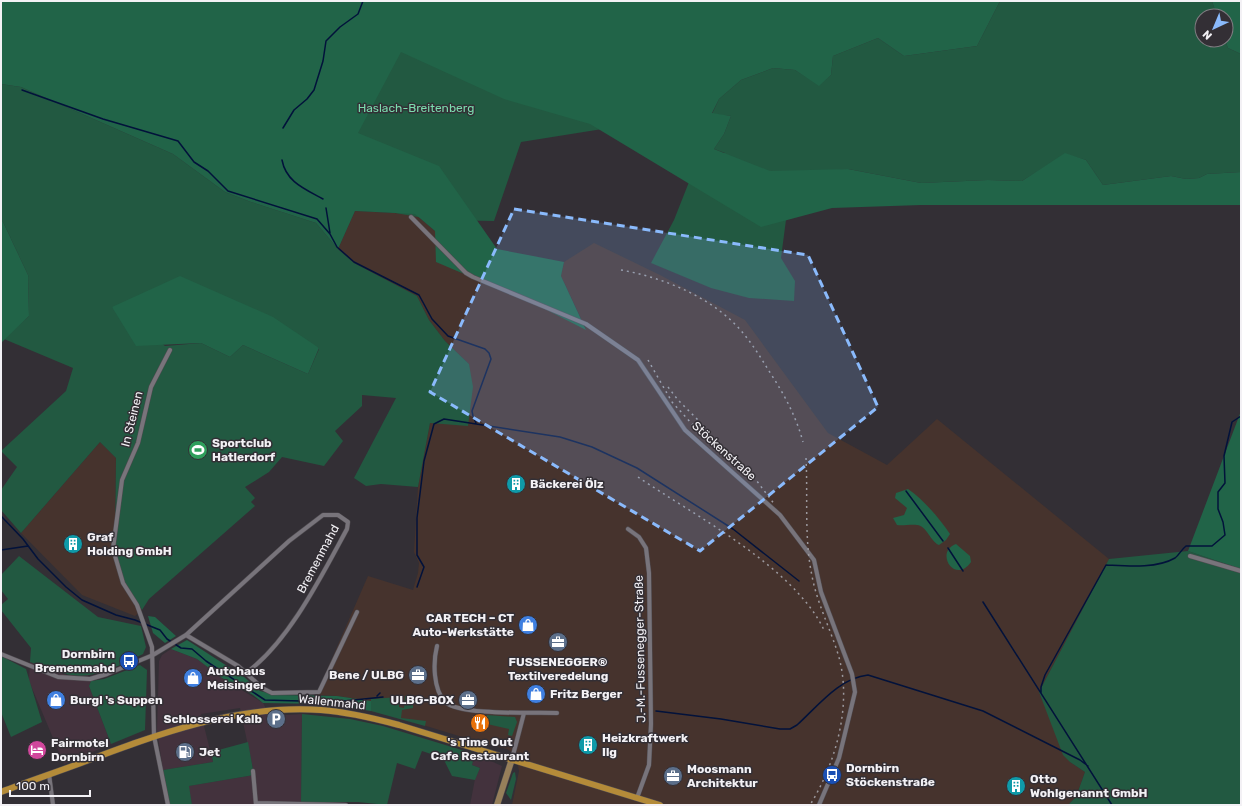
<svg xmlns="http://www.w3.org/2000/svg" width="1242" height="806" font-family="Rubik,sans-serif">
<rect width="100%" height="100%" fill="#332f35"/>
<path fill="#43323d" d="M 171,649 L 197,659 L 222,678 L 263,703 L 270,716 L 302,714 L 301,802 L 255,802 L 255,805 L 192,805 L 188,786 L 254,775 L 253,769 L 240,708 L 201,714 L 213,762 L 163,770 L 157,730 L 159,661 L 162,655 Z
M 30,662 L 67,675 L 88,675 L 91,681 L 89,686 L 111,744 L 64,764 L 29,681 Z
M 475,754 L 502,766 L 492,805 L 470,805 L 475,779 L 480,768 L 472,765 Z"/>
<path fill="#46332d" d="M 355,211 L 415,214 L 435,231 L 539,306 L 586,329 L 561,276 L 564,262 L 594,243 L 660,275 L 745,320 L 828,433 L 887,465 L 937,419 L 1109,559 L 1039,692 L 1070,762 L 1085,772 L 1076,797 L 1068,805 L 512,805 L 519,771 L 516,755 L 507,749 L 485,744 L 397,717 L 371,711 L 371,701 L 337,696 L 316,695 L 368,576 L 413,590 L 418,573 L 419,563 L 414,552 L 418,487 L 430,423 L 469,364 L 445,341 L 429,320 L 417,296 L 354,263 L 338,249 Z
M 100,442 L 116,458 L 115,554 L 124,581 L 142,610 L 135,616 L 82,595 L 21,533 Z"/>
<path fill="#225941" fill-rule="evenodd" d="M 1,1 L 690,1 L 702,153 L 725,153 L 714,149 L 724,134 L 731,116 L 712,114 L 719,99 L 741,80 L 773,68 L 795,70 L 819,85 L 831,75 L 833,56 L 878,38 L 904,56 L 977,46 L 1000,1 L 1212,1 L 1217,16 L 1202,16 L 1202,40 L 1225,40 L 1228,48 L 1241,54 L 1241,172 L 1207,174 L 1199,178 L 1186,179 L 1171,176 L 1103,185 L 1086,160 L 1065,154 L 1022,181 L 988,180 L 921,183 L 848,169 L 792,174 L 781,258 L 795,281 L 794,301 L 749,298 L 711,288 L 651,263 L 674,220 L 689,182 L 665,119 L 521,142 L 494,221 L 435,220 L 384,211 Z
M 1,84 L 21,87 L 173,154 L 225,192 L 251,202 L 316,223 L 338,249 L 354,263 L 417,296 L 429,320 L 445,341 L 469,364 L 473,387 L 468,426 L 430,423 L 418,487 L 381,484 L 366,486 L 354,478 L 396,398 L 362,395 L 362,406 L 335,431 L 343,441 L 324,466 L 282,457 L 269,472 L 245,487 L 255,498 L 251,502 L 255,506 L 149,599 L 142,610 L 124,581 L 115,554 L 116,458 L 100,442 L 21,533 L 1,510 L 1,490 L 17,467 L 1,451 L 66,391 L 73,368 L 4,339 L 29,316 L 28,275 L 3,222 L 1,222 ZM 112,307 L 319,348 L 319,349 L 308,374 L 243,345 L 230,357 L 201,343 L 165,346 Z
M 1188,551 L 1241,569 L 1241,805 L 1068,805 L 1076,797 L 1085,772 L 1070,762 L 1063,755 L 1039,692 L 1109,559 Z
M 19,556 L 98,617 L 141,626 L 146,647 L 143,654 C 120,665 92,681 66,674 C 54,671 42,666 30,662 L 31,648 L 1,610 L 1,605 L 8,599 L 1,590 L 1,575 Z
M 1,656 L 26,669 L 42,722 L 11,737 L 1,712 Z
M 140,665 L 147,670 L 145,730 L 111,744 L 89,686 L 91,681 L 104,679 Z
M 413,695 L 413,708 L 402,710 L 401,718 L 426,721 L 425,726 L 371,711 L 371,699 L 399,697 L 399,707 L 404,708 L 405,696 Z
M 302,714 L 350,719 L 383,726 L 475,754 L 472,765 L 480,768 L 475,780 L 452,776 L 443,758 L 422,751 L 415,769 L 397,763 L 387,805 L 358,802 L 301,802 Z
M 487,715 L 515,717 L 517,722 L 512,736 L 508,735 L 509,729 L 487,724 Z
M 248,742 L 254,775 L 189,786 L 192,805 L 170,805 L 163,770 L 213,762 L 211,752 Z
M 515,772 L 516,779 L 511,800 L 506,793 L 513,773 Z"/>
<path fill="#216448" d="M 1,1 L 1000,1 L 977,46 L 904,56 L 878,38 L 833,56 L 831,75 L 819,86 L 795,70 L 773,68 L 741,80 L 719,99 L 712,113 L 731,116 L 724,134 L 714,149 L 770,171 L 848,169 L 921,183 L 988,180 L 1022,181 L 1065,153 L 1086,160 L 1103,185 L 1171,176 L 1186,179 L 1199,178 L 1207,174 L 1241,172 L 1241,205 L 921,205 L 832,208 L 761,227 L 590,124 L 504,99 L 401,52 L 358,133 L 439,166 L 497,249 L 564,262 L 561,276 L 586,330 L 539,306 L 436,262 L 435,231 L 415,214 L 355,211 L 338,249 L 316,223 L 251,202 L 225,192 L 173,154 L 21,87 L 1,84 Z
M 1212,1 L 1241,1 L 1241,54 L 1228,48 L 1225,40 L 1226,16 L 1217,16 Z
M 1,222 L 3,222 L 28,275 L 29,316 L 1,343 Z
M 180,276 L 273,317 L 319,348 L 308,374 L 243,345 L 230,357 L 201,343 L 136,346 L 112,307 Z
M 1241,411 L 1241,569 L 1188,551 Z
M 908,489 C 923,499 940,519 950,534 L 946,540 L 939,545 C 930,541 927,526 917,525 C 911,524 903,526 897,525 L 893,518 L 904,515 L 907,508 L 895,498 L 896,493 Z
M 956,544 L 970,556 L 971,562 C 955,585 934,552 956,544 Z
M 148,616 L 155,617 L 176,636 L 165,643 L 153,633 Z
M 187,640 L 244,677 L 260,691 L 276,695 L 337,696 L 371,701 L 371,711 L 325,704 L 263,703 L 253,695 L 222,678 L 197,659 L 171,649 Z"/>
<g fill="none" stroke-linecap="round" stroke-linejoin="round">
<path stroke="#02123b" stroke-width="1.5" d="M 22,90 L 103,119 L 178,141 L 194,162 L 208,171 L 228,191 L 317,219 L 330,234 L 337,247 L 354,262 L 419,295 L 432,319 L 448,336 L 485,349 L 489,353 L 491,359 L 472,411 L 473,416 L 476,423
M 283,128 L 294,110 L 307,99 L 314,90 L 323,61 L 326,41 L 340,27 L 358,14 L 363,1
M 282,160 C 286,182 305,189 323,199
M 326,208 L 330,233
M 906,491 L 943,541
M 1,516 L 23,539 L 38,559 L 66,587 L 82,600 L 116,615 L 135,620 L 160,630 L 167,639 L 181,648 L 192,649 L 206,661 L 265,700 L 335,702 L 383,697
M 948,548 L 963,571
M 1,550 L 28,546
M 417,587 L 424,567 L 417,555 L 417,518 L 424,461 L 434,424 L 444,419 L 560,437 L 592,447 L 637,468 L 733,529 L 799,581
M 983,602 L 1112,805
M 1041,693 L 1041,687 L 1045,675 L 1106,565 C 1126,566 1156,569 1175,558 C 1179,555 1181,550 1186,546 L 1212,546 L 1225,535 L 1223,522 L 1218,509 L 1218,492 L 1225,483 L 1224,456 L 1232,422 L 1241,416
M 377,696 L 380,693
M 656,711 L 721,719 L 780,729 L 790,729 L 797,725 C 818,706 839,678 868,675 L 983,711 L 1080,760 L 1088,766"/>
<defs>
<path id="minor" d="M 411,217 L 466,273 L 473,277 L 586,324 L 638,360 L 685,430 L 780,515 L 814,560 L 821,592 L 852,674 L 855,692 L 839,758 L 819,805
M 628,529 L 639,537 L 646,548 L 649,573 L 651,724 L 649,765 L 637,798
M 1190,556 L 1241,571
M 437,646 C 433,662 433,689 445,702 C 460,716 535,712 557,713
M 1,654 L 58,677 L 90,679 L 107,674 L 153,655 L 186,635 L 289,541 L 323,515 L 338,515 L 348,522 L 347,529 C 322,575 289,642 246,673 L 238,666 L 186,635
M 246,673 L 262,688 L 272,693 L 319,692 L 357,612
M 512,759 L 524,713
M 253,771 L 256,805
M 49,774 L 53,805
M 256,803 L 346,805
M 168,805 L 154,736 L 152,647 L 137,605 L 123,583 L 113,549 L 122,480 L 138,443 L 151,387 L 170,350"/>
<path id="secondary" d="M 497,805 L 512,759"/>
<path id="primary" d="M 1,792 C 27,782 54,773 81,763 C 158,734 238,704 321,710 C 348,712 373,718 399,725 L 660,805"/>
</defs>
<use href="#minor" stroke="#4f4b50" stroke-width="5"/>
<use href="#secondary" stroke="#4f4b50" stroke-width="7"/>
<use href="#primary" stroke="#4f4b50" stroke-width="7"/>
<use href="#minor" stroke="#78747b" stroke-width="4"/>
<use href="#secondary" stroke="#967f5a" stroke-width="6"/>
<use href="#primary" stroke="#b48b39" stroke-width="6"/>
<path stroke="#9c999e" stroke-width="1.5" stroke-dasharray="2 4" stroke-linecap="butt" d="M 621,270 C 665,278 714,298 743,333 C 753,345 761,358 769,371 C 784,394 796,416 803,442
M 648,360 L 672,402 L 693,425
M 668,387 L 678,400 L 698,420
M 806,458 C 808,498 804,538 812,576 C 817,603 830,628 838,654 C 853,703 836,763 810,805
M 750,472 L 775,505
M 638,477 C 695,516 794,567 824,630"/>
</g>
<path fill="#8abafc" fill-opacity="0.2" stroke="#8abafc" stroke-width="3" stroke-dasharray="8 5" stroke-linejoin="round" d="M 514,209 L 808,255 L 878,407 L 700,551 L 430,392 Z"/>
<defs>
<symbol id="stadium-disc" viewBox="-11 -11 22 22"><circle r="9.5" fill="#2e9e5b" stroke="#332f35"/><path d="M0-5a6.5 5 0 1 0 0 10a6.5 5 0 1 0 0-10ZM-3.5-1.8h7v3.6h-7Z" fill="#fff"/></symbol>
<symbol id="building-disc" viewBox="-11 -11 22 22"><circle r="9.5" fill="#0f9aa8" stroke="#332f35"/><path d="M-4-6H4V6H1V3H-1V6H-4ZM-2.5-4.3h1.7v1.8h-1.7ZM.8-4.3h1.7v1.8H.8ZM-2.5-1h1.7V.8h-1.7ZM.8-1h1.7V.8H.8Z" fill="#fff"/></symbol>
<symbol id="shop-disc" viewBox="-11 -11 22 22"><circle r="9.5" fill="#3f7fe0" stroke="#332f35"/><path d="M-5-2.5h2.3a2.7 3.5 0 0 1 5.4 0H5L5.5 6h-11ZM-1.5-2.5h3a1.5 2.3 0 0 0-3 0Z" fill="#fff"/></symbol>
<symbol id="office-disc" viewBox="-11 -11 22 22"><circle r="9.5" fill="#5c6f8a" stroke="#332f35"/><path d="M-6-3h4V-5.5h4V-3h4V5H-6ZM-1-4.5V-3h2v-1.5ZM-6 0V1H6V0Z" fill="#fff"/></symbol>
<symbol id="bus-disc" viewBox="-11 -11 22 22"><circle r="9.5" fill="#1a4fb4" stroke="#332f35"/><path d="M-5-6H5V4H4V6H2V4H-2V6H-4V4H-5ZM-3.5-4V0h7V-4ZM-3.5 1.2v1.5H-2V1.2ZM2 1.2v1.5H3.5V1.2Z" fill="#fff"/></symbol>
<symbol id="parking-disc" viewBox="-11 -11 22 22"><circle r="9.5" fill="#5c6f8a" stroke="#332f35"/><path d="M-3.5-5.5H1a3.5 3.5 0 0 1 0 7H-1V5.5H-3.5ZM-1-3.4V-.6H.8a1.4 1.4 0 0 0 0-2.8Z" fill="#fff"/></symbol>
<symbol id="restaurant-disc" viewBox="-11 -11 22 22"><circle r="9.5" fill="#e8710a" stroke="#332f35"/><path d="M-5-6h1v4h1v-4h1v4h1v-4h1v5L-1.5 .5V6h-2V.5L-5-1ZM5-6V6H3V1.5H1.5Q1.5-4 5-6Z" fill="#fff"/></symbol>
<symbol id="hotel-disc" viewBox="-11 -11 22 22"><circle r="9.5" fill="#d1479c" stroke="#332f35"/><path d="M-6-4.5h1.5V1H6V5H4.5V3h-9V5H-6ZM-4 0a1.8 1.8 0 1 1 3.6 0ZM.5 0V-2.5h3Q6-2.5 6 0Z" fill="#fff"/></symbol>
<symbol id="fuel-disc" viewBox="-11 -11 22 22"><circle r="9.5" fill="#5c6f8a" stroke="#332f35"/><path d="M-5.5-6h7V0h2V4h1.3V-2.5L3-4.5l.8-.8L6-3V5H2.5V1h-1V6h-7ZM-4.2-4.7v3.2H.2V-4.7Z" fill="#fff"/></symbol>
</defs>
<g fill-rule="evenodd">
<use href="#stadium-disc" x="187" y="439" width="22" height="22"/>
<use href="#building-disc" x="505" y="473" width="22" height="22"/>
<use href="#building-disc" x="62" y="533" width="22" height="22"/>
<use href="#shop-disc" x="517" y="614" width="22" height="22"/>
<use href="#office-disc" x="547" y="631" width="22" height="22"/>
<use href="#bus-disc" x="118" y="650" width="22" height="22"/>
<use href="#office-disc" x="407" y="664" width="22" height="22"/>
<use href="#shop-disc" x="182" y="667" width="22" height="22"/>
<use href="#shop-disc" x="525" y="683" width="22" height="22"/>
<use href="#shop-disc" x="45" y="689" width="22" height="22"/>
<use href="#office-disc" x="457" y="689" width="22" height="22"/>
<use href="#parking-disc" x="265" y="708" width="22" height="22"/>
<use href="#restaurant-disc" x="469" y="712" width="22" height="22"/>
<use href="#building-disc" x="577" y="734" width="22" height="22"/>
<use href="#hotel-disc" x="26" y="739" width="22" height="22"/>
<use href="#fuel-disc" x="174" y="741" width="22" height="22"/>
<use href="#bus-disc" x="821" y="764" width="22" height="22"/>
<use href="#office-disc" x="662" y="765" width="22" height="22"/>
<use href="#building-disc" x="1005" y="775" width="22" height="22"/>
</g>
<g text-anchor="middle" stroke-width="3" stroke-linejoin="round" paint-order="stroke">
<g font-size="12" fill="#7bdcae" stroke="#332f35">
<text x="416" y="112">Haslach-Breitenberg</text>
</g>
<g font-size="12" fill="#f3f1f5" stroke="#332f35">
<text transform="translate(132 419) rotate(-76)" y="4">In Steinen</text>
<text transform="translate(724 451) rotate(42)" y="4">Stöckenstraße</text>
<text transform="translate(318 559) rotate(-62)" y="4">Bremenmahd</text>
<text transform="translate(640 649) rotate(-91)" y="4">J.-M.-Fussenegger-Straße</text>
<text transform="translate(332 702) rotate(6)" y="4">Wallenmahd</text>
</g>
<g font-size="12" font-weight="bold" fill="#f3f1f5" stroke="#332f35" text-anchor="start">
<text x="212" y="447">Sportclub<tspan x="212" dy="14">Hatlerdorf</tspan></text>
<text x="530" y="488">Bäckerei Ölz</text>
<text x="87" y="541">Graf<tspan x="87" dy="14">Holding GmbH</tspan></text>
<text x="514" y="622" text-anchor="end">CAR TECH – CT<tspan x="514" dy="14">Auto-Werkstätte</tspan></text>
<text x="115" y="658" text-anchor="end">Dornbirn<tspan x="115" dy="14">Bremenmahd</tspan></text>
<text x="558" y="666" text-anchor="middle">FUSSENEGGER®<tspan x="558" dy="14">Textilveredelung</tspan></text>
<text x="207" y="675">Autohaus<tspan x="207" dy="14">Meisinger</tspan></text>
<text x="404" y="679" text-anchor="end">Bene / ULBG</text>
<text x="550" y="698">Fritz Berger</text>
<text x="70" y="704">Burgl 's Suppen</text>
<text x="454" y="704" text-anchor="end">ULBG-BOX</text>
<text x="262" y="723" text-anchor="end">Schlosserei Kalb</text>
<text x="602" y="742">Heizkraftwerk<tspan x="602" dy="14">Ilg</tspan></text>
<text x="480" y="746" text-anchor="middle">'s Time Out<tspan x="480" dy="14">Cafe Restaurant</tspan></text>
<text x="51" y="747">Fairmotel<tspan x="51" dy="14">Dornbirn</tspan></text>
<text x="199" y="756">Jet</text>
<text x="846" y="772">Dornbirn<tspan x="846" dy="14">Stöckenstraße</tspan></text>
<text x="687" y="773">Moosmann<tspan x="687" dy="14">Architektur</tspan></text>
<text x="1030" y="783">Otto<tspan x="1030" dy="14">Wohlgenannt GmbH</tspan></text>
</g>
</g>
<rect width="1242" height="806" fill="none" stroke="#f3f1f5" stroke-width="4"/>
<g transform="translate(1214 28) rotate(224)"><circle r="19" fill="#332f35" stroke="#807d82"/>
<path d="M0-3L7 15L0 10L-7 15Z" fill="#8abafc"/>
<text y="-6" font-size="11" font-weight="bold" text-anchor="middle" fill="#f3f1f5">N</text>
</g>
<path d="M10 790v6h80v-6" fill="none" stroke="#f3f1f5" stroke-width="2"/>
<text x="16" y="790" font-size="12" fill="#f3f1f5" stroke="#332f35" stroke-width="3" paint-order="stroke">100 m</text>
</svg>
